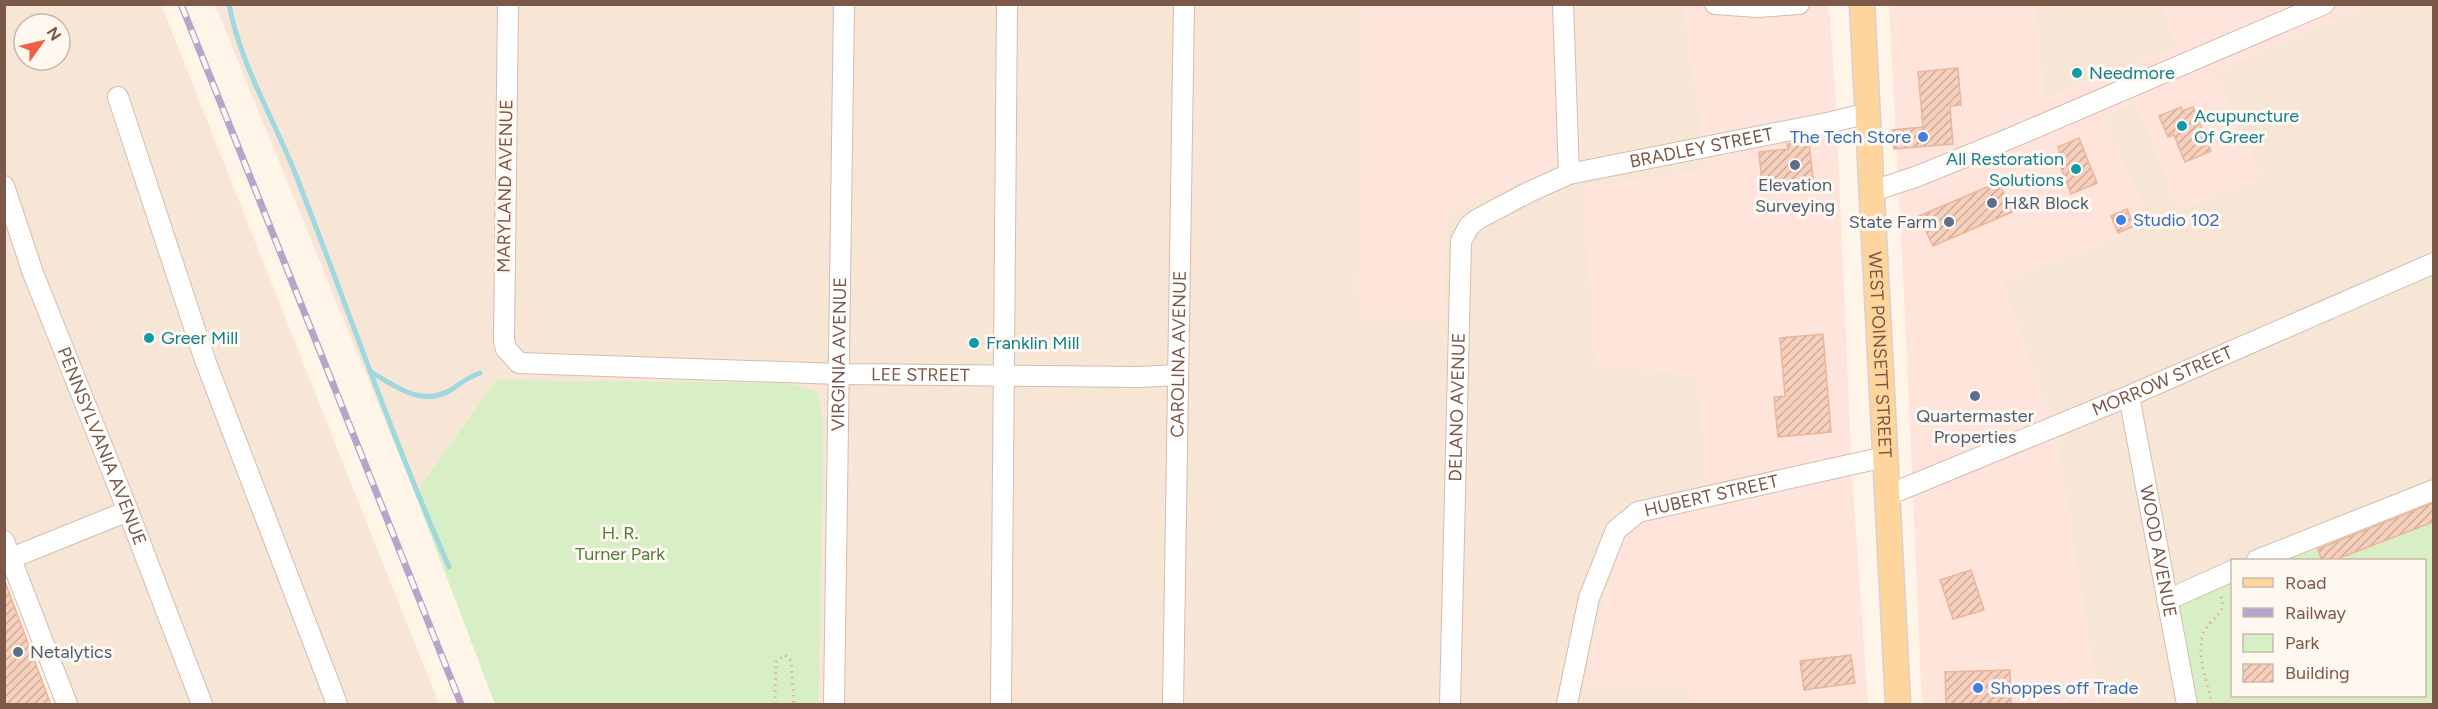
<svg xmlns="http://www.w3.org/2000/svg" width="2438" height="709" font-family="Figtree,sans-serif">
<defs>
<pattern id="building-hatch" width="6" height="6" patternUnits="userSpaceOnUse" patternTransform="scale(1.5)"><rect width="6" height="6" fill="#f7d0bd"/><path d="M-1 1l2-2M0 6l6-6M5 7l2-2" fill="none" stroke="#cdac9c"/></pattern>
</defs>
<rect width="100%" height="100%" fill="#fef4e8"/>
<path fill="#f7e6d5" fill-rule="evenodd" d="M 5,5 L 161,5 L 439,704 L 68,704 L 18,568 L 5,573 ZM 24,24 L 60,24 L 60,60 L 24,60 Z
M 215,5 L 1363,5 L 1359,316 L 1442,321 L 1447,214 L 1582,154 L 1572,5 L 1683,5 L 1708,170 L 1582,188 L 1697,375 L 1710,504 L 1585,687 L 1688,686 L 1692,704 L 819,704 L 823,424 L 818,392 L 786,383 L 496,380 L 415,494 Z
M 2034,5 L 2161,5 L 2178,47 L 2045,99 Z
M 2366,5 L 2433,5 L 2433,499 L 2279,560 L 2232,560 L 2232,580 L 2176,603 L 2197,704 L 2099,704 L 2056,436 L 2002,281 L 2151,224 L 2102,116 L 2136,102 L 2180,210 L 2260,176 L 2215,72 Z"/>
<path fill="#ffe4db" d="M 1363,5 L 1572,5 L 1582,154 L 1447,214 L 1442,321 L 1359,317 Z
M 1683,5 L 1829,5 L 1836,105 L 1852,475 L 1868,704 L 1692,704 L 1687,686 L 1584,687 L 1607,590 L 1624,538 L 1652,516 L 1710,504 L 1697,375 L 1596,366 L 1582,188 L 1708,170 Z
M 1889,5 L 2034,5 L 2045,99 L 2178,47 L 2161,5 L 2366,5 L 2215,72 L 2261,176 L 2180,210 L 2136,102 L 2102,116 L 2151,224 L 2003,281 L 2056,436 L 2099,704 L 1922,704 L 1905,316 Z"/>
<path fill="#d8eec4" d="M 496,380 L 786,383 L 818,392 L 823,424 L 819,704 L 495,704 L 415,494 Z
M 2433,499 L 2433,704 L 2197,704 L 2176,603 L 2232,580 L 2232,696 L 2424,696 L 2424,560 L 2279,560 Z"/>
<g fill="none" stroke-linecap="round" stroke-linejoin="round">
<path stroke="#9fd8de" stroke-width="5" d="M 229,4 C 240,64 273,117 295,173 C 347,305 392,438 449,567
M 371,372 C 396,387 422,407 451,390 C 461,383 468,377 480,373"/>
</g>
<path fill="url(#building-hatch)" stroke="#ebb59b" stroke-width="1.5" d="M 1958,68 L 1961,105 L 1950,106 L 1953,144 L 1894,149 L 1892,130 L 1923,127 L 1918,72 Z
M 2181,107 L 2182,111 L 2193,107 L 2211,151 L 2185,162 L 2174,135 L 2168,137 L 2159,116 Z
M 2079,138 L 2097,183 L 2071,194 L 2056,154 L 2060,153 L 2058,147 Z
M 1809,142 L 1813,179 L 1762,184 L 1759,152 L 1788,149 L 1787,144 Z
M 1999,182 L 2012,212 L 1933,246 L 1919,216 Z
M 2127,209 L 2134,226 L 2118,233 L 2111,216 Z
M 1823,334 L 1831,432 L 1778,437 L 1774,397 L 1785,396 L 1780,338 Z
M 2433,503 L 2433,522 L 2332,561 L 2322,561 L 2318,549 Z
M 1971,570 L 1984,610 L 1953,619 L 1940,580 Z
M 4,584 L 6,584 L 51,705 L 4,705 Z
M 1851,655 L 1855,683 L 1804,690 L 1800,661 Z
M 2010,670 L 2011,705 L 1946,705 L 1945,672 Z"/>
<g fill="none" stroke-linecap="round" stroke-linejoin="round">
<defs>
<g id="minor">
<path id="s1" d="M 508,4 L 504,340 L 506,349 L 519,363 L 840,374 L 1139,377 L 1177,375"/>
<path d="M 1563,4 L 1569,174"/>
<path d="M 1715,4 L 1757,7 L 1799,4"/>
<path d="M 118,97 L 205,360 L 337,704"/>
<path id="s2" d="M 4,186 L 33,273 L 128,511 L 202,704"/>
<path d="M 1873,191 L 1918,176 L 2011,138 L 2324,4"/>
<path id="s3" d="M 2129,396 L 2187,704"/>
<path id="s4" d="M 1888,495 L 2129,396 L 2434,263"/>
<path d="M 4,541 L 67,704"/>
<path d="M 2257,560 L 2434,490"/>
<path d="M 4,561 L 128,511"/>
<path d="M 2167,600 L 2232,571"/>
<path id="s5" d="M 834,704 L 844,4"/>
<path d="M 1001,704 L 1007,4"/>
<path id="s6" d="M 1173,704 L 1184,4"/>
<path id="s7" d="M 1450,704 L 1461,241 L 1469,226 L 1478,219 L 1527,193 L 1569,174 L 1832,122 L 1868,113"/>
<path id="s8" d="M 1567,704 L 1589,598 L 1616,530 L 1638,512 L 1885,457"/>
</g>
<g id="major">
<path id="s9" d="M 1862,4 L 1898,704"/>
</g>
</defs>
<use href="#minor" stroke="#d5bdaf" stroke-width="22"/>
<use href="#major" stroke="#dad0cc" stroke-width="27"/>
<path stroke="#ddb39f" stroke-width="3" stroke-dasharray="1.5 4.5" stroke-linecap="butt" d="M 775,704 L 776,662 L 785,655 L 791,661 L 794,704
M 2212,704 C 2208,684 2196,655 2203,634 C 2210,616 2229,615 2220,595"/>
<use href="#minor" stroke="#fff" stroke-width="20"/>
<use href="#major" stroke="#ffd59e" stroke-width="24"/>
<defs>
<path id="rail" d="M 181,4 L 461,704"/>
</defs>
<use href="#rail" stroke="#b6a4cb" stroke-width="7"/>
<use href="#rail" stroke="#fff8f0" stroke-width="4.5" stroke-dasharray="14" stroke-linecap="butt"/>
</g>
<g fill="#0f9aa8" stroke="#fff8f0" stroke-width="2">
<circle cx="2077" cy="73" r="6"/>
<circle cx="2182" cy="126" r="6"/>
<circle cx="2076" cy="169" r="6"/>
<circle cx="149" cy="338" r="6"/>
<circle cx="974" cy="343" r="6"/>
</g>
<g fill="#3f7fe0" stroke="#fff8f0" stroke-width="2">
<circle cx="1923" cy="137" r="6"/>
<circle cx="2121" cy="220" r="6"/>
<circle cx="1978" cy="688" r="6"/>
</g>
<g fill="#5c6f8a" stroke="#fff8f0" stroke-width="2">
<circle cx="1795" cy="165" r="6"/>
<circle cx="1992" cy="203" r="6"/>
<circle cx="1949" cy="222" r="6"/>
<circle cx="1975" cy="396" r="6"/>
<circle cx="18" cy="652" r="6"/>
</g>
<g text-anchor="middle" stroke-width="6" stroke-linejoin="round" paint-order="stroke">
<g font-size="18" fill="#0d838f" stroke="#fff8f0" text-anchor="start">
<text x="2089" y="79">Needmore</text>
<text x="2194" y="122">Acupuncture<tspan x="2194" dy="21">Of Greer</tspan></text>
<text x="2064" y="165" text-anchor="end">All Restoration<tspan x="2064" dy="21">Solutions</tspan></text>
<text x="161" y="344">Greer Mill</text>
<text x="986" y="349">Franklin Mill</text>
</g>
<g font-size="18" fill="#366cbe" stroke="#fff8f0" text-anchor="start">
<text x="1911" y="143" text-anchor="end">The Tech Store</text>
<text x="2133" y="226">Studio 102</text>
<text x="1990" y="694">Shoppes off Trade</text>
</g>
<g font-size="18" fill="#7c5848" stroke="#fff8f0">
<text dy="6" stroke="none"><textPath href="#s7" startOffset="728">BRADLEY STREET</textPath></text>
<text transform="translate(505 186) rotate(-89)" y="6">MARYLAND AVENUE</text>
<text dy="6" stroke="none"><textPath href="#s6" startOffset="350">CAROLINA AVENUE</textPath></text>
<text dy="6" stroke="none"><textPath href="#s9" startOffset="351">WEST POINSETT STREET</textPath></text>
<text dy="6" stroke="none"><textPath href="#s5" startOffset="350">VIRGINIA AVENUE</textPath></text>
<text dy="6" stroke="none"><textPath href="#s1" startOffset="766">LEE STREET</textPath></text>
<text dy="6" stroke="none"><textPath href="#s4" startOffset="297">MORROW STREET</textPath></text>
<text dy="6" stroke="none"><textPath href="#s7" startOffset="297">DELANO AVENUE</textPath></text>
<text dy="6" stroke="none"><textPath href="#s2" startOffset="278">PENNSYLVANIA AVENUE</textPath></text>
<text dy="6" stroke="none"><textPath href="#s8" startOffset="285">HUBERT STREET</textPath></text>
<text dy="6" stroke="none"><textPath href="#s3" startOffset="158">WOOD AVENUE</textPath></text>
</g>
<g font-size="18" fill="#4e5e75" stroke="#fff8f0">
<text x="1795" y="191">Elevation<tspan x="1795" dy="21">Surveying</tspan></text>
<text x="2004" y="209" text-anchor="start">H&amp;R Block</text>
<text x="1937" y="228" text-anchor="end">State Farm</text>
<text x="1975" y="422">Quartermaster<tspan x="1975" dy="21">Properties</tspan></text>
<text x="30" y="658" text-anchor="start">Netalytics</text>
</g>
<g font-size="18" fill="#537d3c" stroke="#fff8f0">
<text x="620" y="539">H. R.<tspan x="620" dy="21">Turner Park</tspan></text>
</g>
</g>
<rect width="2438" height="709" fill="none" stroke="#7c5848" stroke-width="12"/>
<rect x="2231" y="559" width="195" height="138" fill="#fff8f0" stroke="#cbb8ad" stroke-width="1.5"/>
<rect x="2243" y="578" width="30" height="9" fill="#ffd59e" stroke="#cbb8ad" stroke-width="1.5"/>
<text x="2285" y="589" font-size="18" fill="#7c5848">Road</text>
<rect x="2243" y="608" width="30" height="9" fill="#b6a4cb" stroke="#cbb8ad" stroke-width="1.5"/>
<text x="2285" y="619" font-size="18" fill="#7c5848">Railway</text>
<rect x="2243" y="634" width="30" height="18" fill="#d8eec4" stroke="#cbb8ad" stroke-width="1.5"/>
<text x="2285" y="649" font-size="18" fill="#7c5848">Park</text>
<rect x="2243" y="664" width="30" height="18" fill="url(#building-hatch)" stroke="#cbb8ad" stroke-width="1.5"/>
<text x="2285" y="679" font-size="18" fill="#7c5848">Building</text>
<g transform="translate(42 42) rotate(56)"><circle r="28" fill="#fff8f0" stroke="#cbb8ad" stroke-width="1.5"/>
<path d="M0-4.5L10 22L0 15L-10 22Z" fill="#f35f42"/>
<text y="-9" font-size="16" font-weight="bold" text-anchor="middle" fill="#7c5848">N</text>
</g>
</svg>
